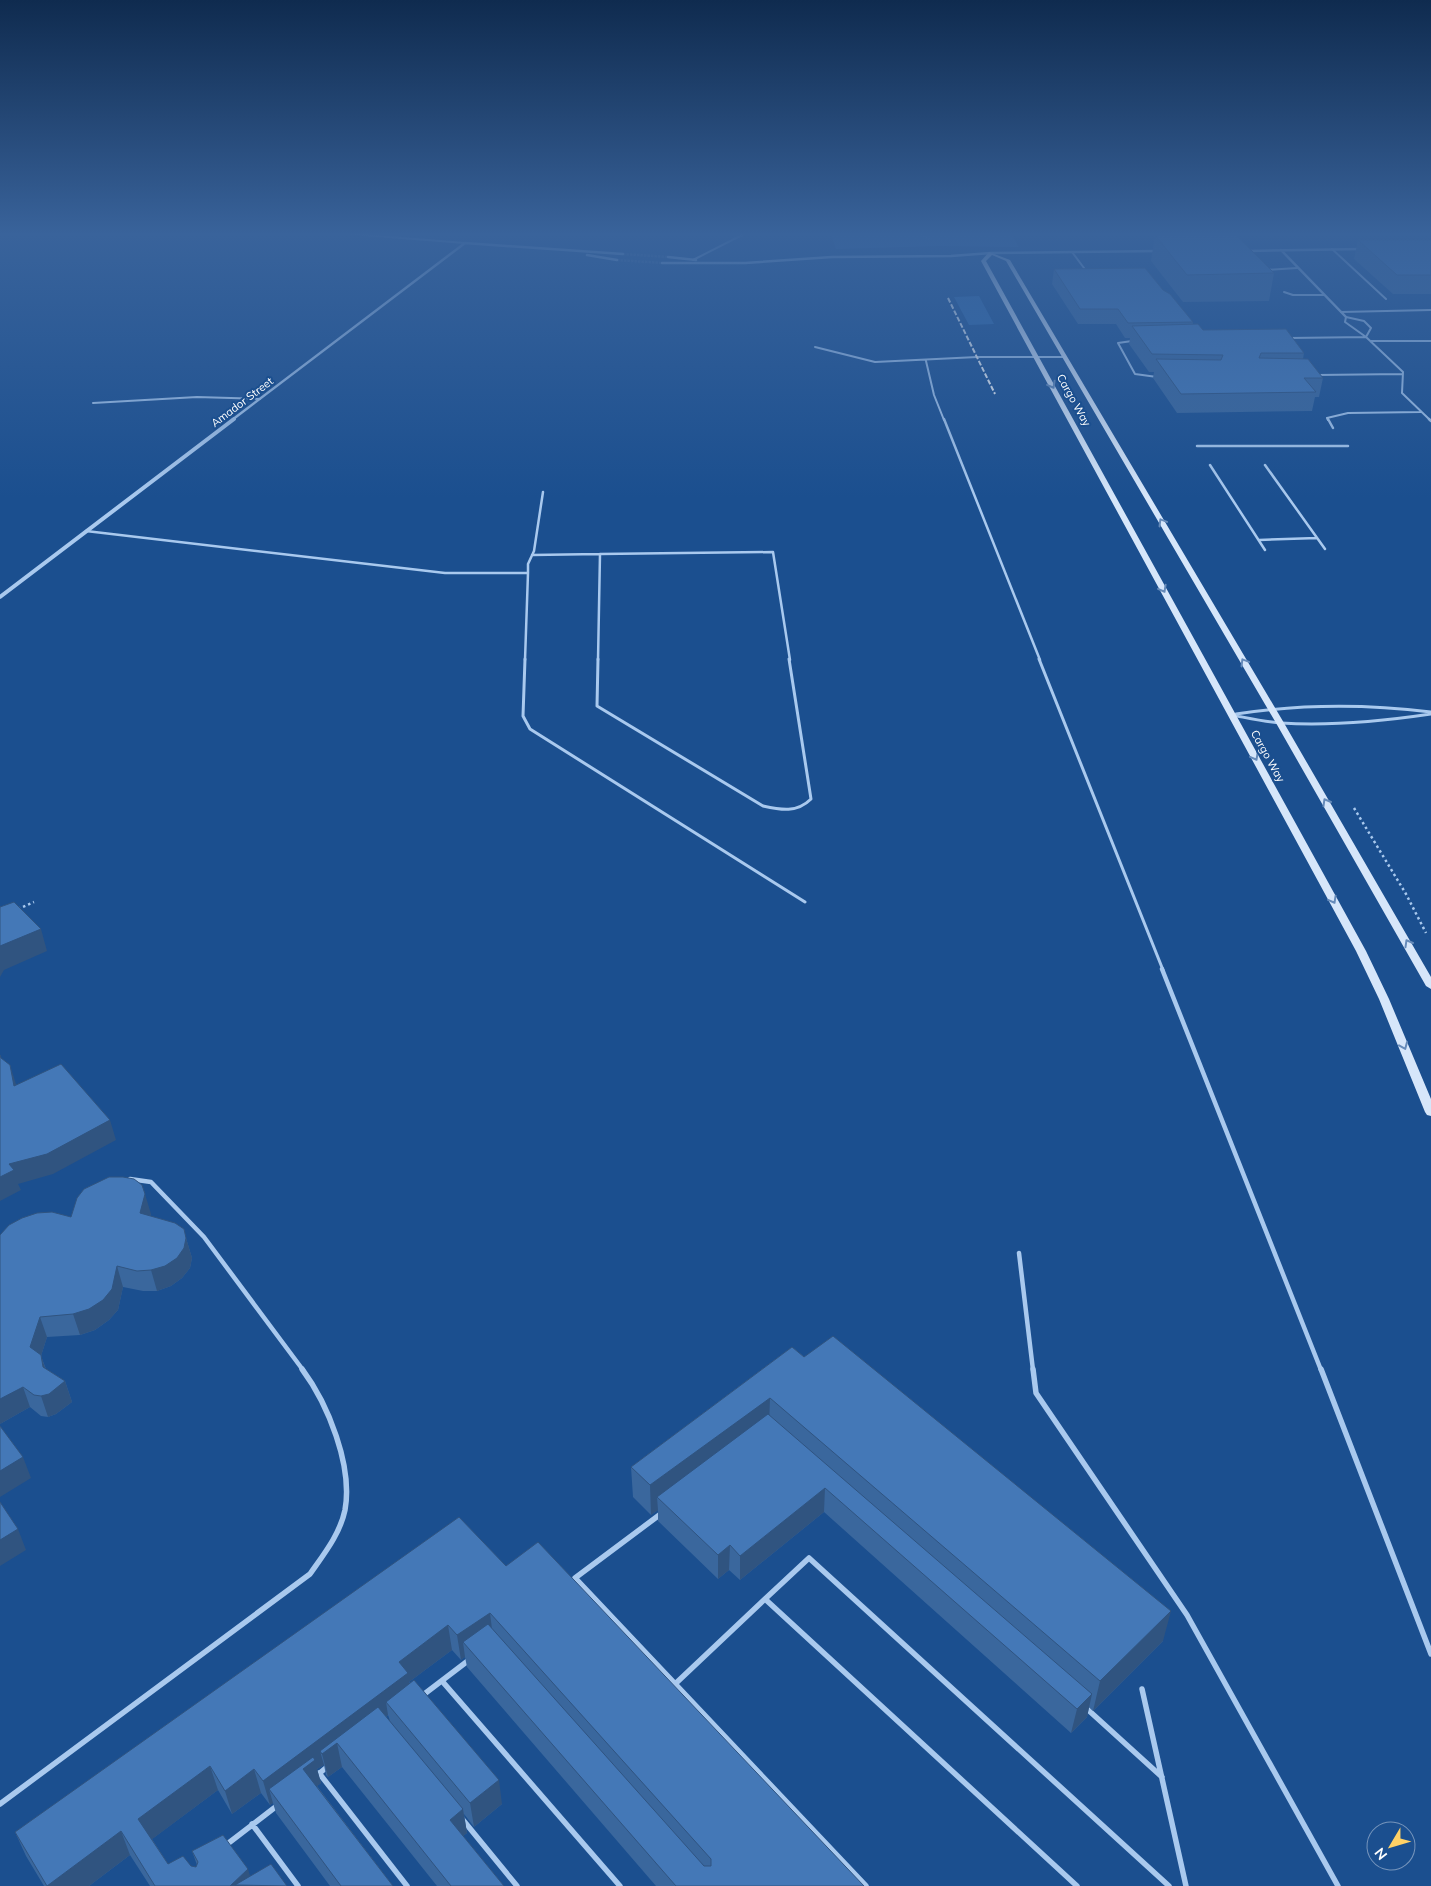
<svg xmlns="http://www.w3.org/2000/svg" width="1431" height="1886" font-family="Mulish,sans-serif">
<rect width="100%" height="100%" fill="#1b4f8f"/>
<path fill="#2e69ad" d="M 831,234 L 1011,234 L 1019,247 L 938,246 L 836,249 Z
M 979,296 L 994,324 L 969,325 L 954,297 Z"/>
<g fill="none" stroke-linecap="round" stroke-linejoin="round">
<path stroke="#3d69a0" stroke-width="2.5" stroke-dasharray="2.5 1" stroke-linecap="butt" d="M 623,254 L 668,257
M 617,260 L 662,263"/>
<path stroke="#a9c9ee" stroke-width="2" stroke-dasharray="1 2" stroke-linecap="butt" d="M 921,234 L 929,239"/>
<path stroke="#a9c9ee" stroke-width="2.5" stroke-dasharray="2.5 3" stroke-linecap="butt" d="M 1354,808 L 1406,894 L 1426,933
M 18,909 L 34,902"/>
<path stroke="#a9c9ee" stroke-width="2" d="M 352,234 L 465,243
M 1332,249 L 1386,299
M 1072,252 L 1087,272
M 693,260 L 744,234
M 1265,270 L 1297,268
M 1284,292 L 1293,295 L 1324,295
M 1341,312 L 1431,310
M 1346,317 L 1364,321 L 1371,328 L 1366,337 L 1345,322 Z
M 1289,338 L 1366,337 L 1403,372 L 1402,393 L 1430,420
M 1132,341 L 1118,343 L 1135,374 L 1157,377
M 1371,341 L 1431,341
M 815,347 L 875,362 L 977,357 L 1064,357
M 926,361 L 934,395 L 944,420
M 1317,375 L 1402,374
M 93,403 L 197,397 L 260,399
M 1328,420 L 1327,418 L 1348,413 L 1421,412"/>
<path stroke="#a9c9ee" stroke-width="2.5" d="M 944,419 L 1040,660
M 1328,419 L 1333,428
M 1429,419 L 1431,421
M 1197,446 L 1348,446
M 1210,465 L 1265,550
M 1265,465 L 1325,549
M 86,531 L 445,573 L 528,573 L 528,564 L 534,551 L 543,492
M 1259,540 L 1317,538
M 600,554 L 773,552 L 790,660
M 532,555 L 600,554
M 525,660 L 528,573
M 598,660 L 600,554"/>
<path stroke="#a9c9ee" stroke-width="3" d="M 525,659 L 523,716 L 530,729 L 805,902
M 598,659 L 597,706 L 763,806 C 781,810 797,813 811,799 L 789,659
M 1039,659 L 1163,970
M 1236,714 C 1301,704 1366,704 1431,712
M 1232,715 C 1248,718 1265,722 1281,723 C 1329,726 1384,721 1431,714"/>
<path stroke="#a9c9ee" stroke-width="4.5" d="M 1162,969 L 1321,1370
M 130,1179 L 151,1182 L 204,1237 L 303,1370
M 1019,1253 L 1033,1370"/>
<path stroke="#a9c9ee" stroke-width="5.5" d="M 1033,1369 L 1036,1393 L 1187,1615 L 1338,1886
M 1321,1369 L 1431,1654
M 662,1513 L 575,1578 L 866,1886
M 442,1681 L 620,1886
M 674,1685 L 765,1599
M 1142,1689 L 1186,1886
M 423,1695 L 469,1660
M 1086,1708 L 1162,1777
M 319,1773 L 407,1886
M 315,1777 L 327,1767
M 0,1804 L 310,1574 C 324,1554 340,1534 345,1510 C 353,1466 328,1404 302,1369
M 463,1820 L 517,1886
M 252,1824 L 298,1886
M 226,1845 L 278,1805
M 1077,1886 L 765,1599 L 809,1558 L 1169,1886"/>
<path stroke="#a9c9ee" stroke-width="2.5" d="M 1281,250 L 1346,317
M 1247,251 L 1363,249
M 587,255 L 617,260
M 668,257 L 696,260
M 662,263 L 745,263 L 832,257 L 951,256 L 991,253 L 1158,251
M 232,420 L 465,243 L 623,254"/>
<path stroke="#a9c9ee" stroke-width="4" d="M 0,597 L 234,419"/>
<path fill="#d6e6fa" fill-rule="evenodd" d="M 989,252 L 1010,260 L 1284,723 L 1431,977 L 1431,989 L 1426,986 L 1276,723 L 1006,261 L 992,255 L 986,261 L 1366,951 L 1389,999 L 1431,1099 L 1431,1116 L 1427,1115 L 1425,1112 L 1379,999 L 1356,951 L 981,261 Z"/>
<path stroke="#fff" stroke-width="2" stroke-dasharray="5 2" stroke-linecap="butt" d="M 948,298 L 995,394"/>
</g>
<path fill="#3a679d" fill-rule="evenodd" d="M 1155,235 L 1274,273 L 1269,301 L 1183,302 L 1151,261 Z
M 1358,240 L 1431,240 L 1431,294 L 1393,294 L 1354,259 Z
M 1054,269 L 1163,290 L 1193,322 L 1193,325 L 1203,330 L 1304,353 L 1303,359 L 1323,378 L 1319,397 L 1315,397 L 1312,411 L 1177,413 L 1153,378 L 1154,372 L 1149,372 L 1129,344 L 1130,338 L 1125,338 L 1116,324 L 1078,324 L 1052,284 Z
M 151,1214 L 150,1216 L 186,1238 L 192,1258 L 190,1268 L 182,1278 L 171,1286 L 157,1291 L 143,1291 L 123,1287 L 118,1310 L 109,1320 L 95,1330 L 80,1335 L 47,1337 L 41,1356 L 46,1369 L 65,1381 L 72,1402 L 56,1414 L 48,1417 L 41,1416 L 30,1407 L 0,1424 L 71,1217 Z
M 792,1347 L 1163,1641 L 1093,1711 L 1089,1707 L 1087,1717 L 1071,1733 L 824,1512 L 740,1580 L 729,1570 L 718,1579 L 658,1521 L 658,1510 L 651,1515 L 633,1497 L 631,1467 Z
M 506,1566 L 864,1886 L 656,1886 L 467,1667 L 465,1657 L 461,1660 L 452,1650 L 409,1682 L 410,1683 L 502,1804 L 474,1827 L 464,1814 L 467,1833 L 463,1836 L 504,1886 L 437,1886 L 342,1767 L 328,1777 L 326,1775 L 324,1765 L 317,1769 L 321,1783 L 317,1786 L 393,1886 L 330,1886 L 276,1813 L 273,1803 L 270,1805 L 261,1793 L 232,1814 L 218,1790 L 152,1839 L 168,1864 L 196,1867 L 197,1865 L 192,1851 L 250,1876 L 287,1886 L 150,1886 L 130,1855 L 89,1886 L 44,1886 L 26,1856 L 15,1832 ZM 388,1715 L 390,1721 L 386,1717 Z"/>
<path fill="#305480" d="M 41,929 L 47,951 L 4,970 L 0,977 L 0,946 Z
M 10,1065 L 16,1084 L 20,1106 L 14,1086 Z
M 110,1120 L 116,1140 L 53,1174 L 18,1184 L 21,1190 L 0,1201 L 0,1177 L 9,1164 Z
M 145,1194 L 151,1214 L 145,1233 L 140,1213 Z
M 186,1238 L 192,1258 L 190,1268 L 182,1278 L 171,1286 L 157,1291 L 151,1270 Z
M 117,1266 L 123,1287 L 118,1310 L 109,1320 L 95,1330 L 80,1335 L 73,1314 Z
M 40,1317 L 47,1337 L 41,1356 L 48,1376 L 30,1347 Z
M 65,1381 L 72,1402 L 56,1414 L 48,1417 L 41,1396 Z
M 23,1387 L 30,1407 L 0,1424 L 0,1399 Z
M 770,1398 L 769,1427 L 657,1497 L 658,1510 L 651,1515 L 650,1485 Z
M 23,1457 L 31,1478 L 0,1497 L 0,1471 Z
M 825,1488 L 824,1512 L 740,1580 L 740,1556 Z
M 18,1529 L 26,1550 L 0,1566 L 0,1540 Z
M 730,1545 L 729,1570 L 718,1579 L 718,1555 Z
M 1171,1611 L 1163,1641 L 1093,1711 L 1100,1681 Z
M 490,1613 L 493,1637 L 463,1642 L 465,1657 L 461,1660 L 457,1635 Z
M 448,1625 L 452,1650 L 409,1682 L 412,1697 L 386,1702 L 388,1715 L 343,1750 L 337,1743 L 342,1767 L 328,1777 L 322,1754 L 320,1751 L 324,1765 L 317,1769 L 321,1783 L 310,1792 L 269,1789 L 273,1803 L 270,1805 L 263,1781 L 399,1662 Z
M 1092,1694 L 1087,1717 L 1071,1733 L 1077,1709 Z
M 210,1766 L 218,1790 L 147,1843 L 138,1819 Z
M 254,1769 L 261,1793 L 232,1814 L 225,1791 Z
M 499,1780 L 502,1804 L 474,1827 L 470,1803 Z
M 463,1809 L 467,1833 L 454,1843 L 450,1820 Z
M 121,1831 L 130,1855 L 89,1886 L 47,1886 Z
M 248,1869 L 253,1886 L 230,1886 Z"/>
<path fill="#4478b7" stroke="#305480" d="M 1235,234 L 1274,273 L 1187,275 L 1155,235 Z
M 1358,240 L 1431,240 L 1431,275 L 1397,275 Z
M 1145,268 L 1163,290 L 1170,294 L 1193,322 L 1128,323 L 1118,309 L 1080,309 L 1054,269 Z
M 1198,324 L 1203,330 L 1286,329 L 1304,353 L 1261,353 L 1259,358 L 1308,359 L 1323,378 L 1304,378 L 1316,392 L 1181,394 L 1156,359 L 1221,360 L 1223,355 L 1152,354 L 1132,326 Z
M 14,902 L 41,929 L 0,946 L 0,907 Z
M 0,1055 L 1,1058 L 10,1065 L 14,1086 L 61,1064 L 110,1120 L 47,1154 L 9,1164 L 14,1170 L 0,1177 Z
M 109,1177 L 123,1177 L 134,1179 L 142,1185 L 145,1194 L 140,1213 L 175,1223 L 184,1229 L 186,1238 L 184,1248 L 177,1258 L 165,1266 L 151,1270 L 137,1271 L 117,1266 L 112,1289 L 103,1300 L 89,1309 L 73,1314 L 40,1317 L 30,1347 L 41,1355 L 43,1367 L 65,1381 L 49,1394 L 41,1396 L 34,1395 L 23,1387 L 0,1399 L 0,1235 L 9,1225 L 22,1218 L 37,1213 L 52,1212 L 71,1217 L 77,1198 L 84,1189 Z
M 833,1336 L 1171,1611 L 1100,1681 L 770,1398 L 650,1485 L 631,1467 L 792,1347 L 804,1357 Z
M 768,1414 L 1092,1694 L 1077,1709 L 825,1488 L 740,1556 L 730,1545 L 718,1555 L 657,1497 Z
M 0,1426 L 23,1457 L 0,1471 Z
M 0,1502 L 18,1529 L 0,1540 Z
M 459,1517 L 506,1566 L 538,1542 L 864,1886 L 676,1886 L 463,1642 L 488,1624 L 704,1866 L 711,1866 L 711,1859 L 490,1613 L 457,1635 L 448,1625 L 399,1662 L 408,1673 L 263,1781 L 254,1769 L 225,1791 L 210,1766 L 138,1819 L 168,1864 L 183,1856 L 191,1866 L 196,1867 L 198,1862 L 192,1851 L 223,1835 L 248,1869 L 230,1886 L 155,1886 L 121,1831 L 47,1886 L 15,1832 Z
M 414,1680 L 499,1780 L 470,1803 L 386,1702 Z
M 378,1707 L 463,1809 L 450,1820 L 504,1886 L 451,1886 L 337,1743 L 322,1754 L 320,1751 Z
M 313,1757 L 315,1760 L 303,1769 L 393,1886 L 341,1886 L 269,1789 Z
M 271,1864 L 287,1886 L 235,1885 Z"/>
<defs><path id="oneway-chevron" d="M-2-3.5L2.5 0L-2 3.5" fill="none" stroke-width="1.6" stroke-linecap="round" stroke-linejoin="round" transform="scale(1.25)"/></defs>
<g stroke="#668bba">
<use href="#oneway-chevron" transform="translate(1052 385) rotate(61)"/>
<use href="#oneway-chevron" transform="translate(1162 522) rotate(-121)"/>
<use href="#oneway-chevron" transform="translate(1163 589) rotate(61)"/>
<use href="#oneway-chevron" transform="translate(1244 662) rotate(-121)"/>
<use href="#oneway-chevron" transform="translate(1255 757) rotate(61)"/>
<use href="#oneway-chevron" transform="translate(1326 802) rotate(-120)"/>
<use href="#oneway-chevron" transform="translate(1333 900) rotate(61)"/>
<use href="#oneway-chevron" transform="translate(1408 943) rotate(-120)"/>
<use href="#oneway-chevron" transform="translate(1404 1046) rotate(67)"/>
</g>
<linearGradient id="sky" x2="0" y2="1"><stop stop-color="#0f2b4f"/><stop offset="0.47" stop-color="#39639b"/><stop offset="1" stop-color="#39639b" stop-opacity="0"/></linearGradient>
<rect width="1431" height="498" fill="url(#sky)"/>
<g text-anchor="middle" stroke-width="4" stroke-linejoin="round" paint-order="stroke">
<g font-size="11" fill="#fff" stroke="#1b4f8f">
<text transform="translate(1074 400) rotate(61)" y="4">Cargo Way</text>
<text transform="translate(242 402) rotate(-37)" y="4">Amador Street</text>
<text transform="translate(1268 756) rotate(61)" y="4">Cargo Way</text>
</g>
</g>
<g transform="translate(1391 1846) rotate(232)"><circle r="24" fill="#1b4f8f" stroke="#7695bc"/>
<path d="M0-4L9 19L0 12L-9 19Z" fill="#ffd166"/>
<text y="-8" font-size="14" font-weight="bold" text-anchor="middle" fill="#ffffff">N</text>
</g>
</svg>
